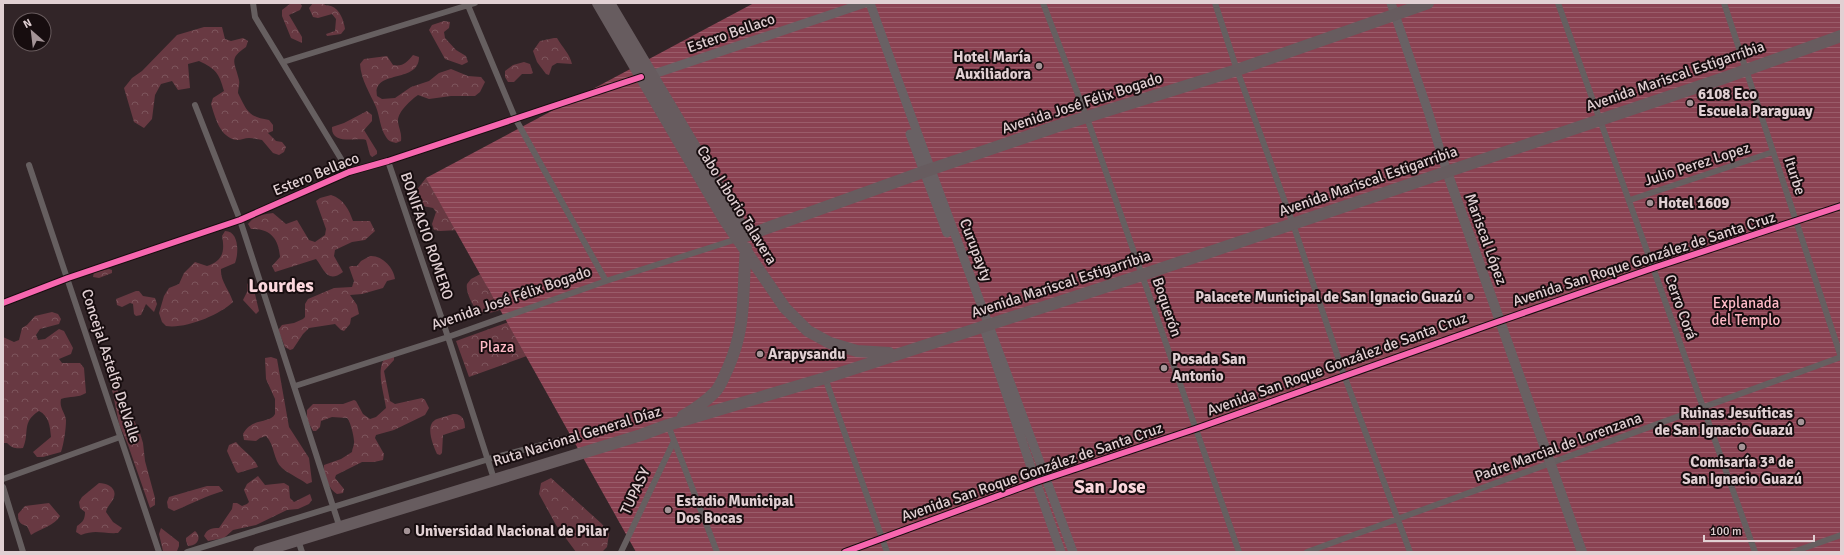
<svg xmlns="http://www.w3.org/2000/svg" width="1844" height="555" font-family="Signika,sans-serif">
<defs>
<pattern id="forest-crowns" width="20" height="18" patternUnits="userSpaceOnUse"><rect width="20" height="18" fill="#683942"/><path d="M2 6a3 3 0 1 1 6 0M12 15a3 3 0 1 1 6 0" fill="none" stroke="#7d555c"/></pattern>
<pattern id="water-rules" width="6" height="5" patternUnits="userSpaceOnUse"><rect width="6" height="5" fill="#8a4252"/><path d="M0 2.5h6" fill="none" stroke="#9a5c6a"/></pattern>
</defs>
<rect width="100%" height="100%" fill="#322528"/>
<path fill="url(#forest-crowns)" d="M 291,3 L 300,3 L 302,6 L 300,10 L 289,15 L 302,37 L 302,43 L 291,38 L 282,16 L 282,10 Z
M 313,3 L 323,3 C 325,6 327,5 331,6 C 340,9 344,21 345,29 L 341,34 L 327,36 L 326,34 L 335,31 L 336,19 L 332,14 L 318,18 L 313,17 L 309,8 Z
M 444,21 L 450,22 L 449,28 L 444,32 L 445,38 L 456,50 L 466,56 L 468,62 L 462,65 L 445,59 L 429,30 L 432,25 Z
M 204,27 L 222,27 L 225,39 L 231,41 L 243,38 L 248,41 L 246,47 C 228,59 235,62 239,80 C 240,84 238,89 238,93 C 247,111 248,117 269,120 L 273,125 L 273,131 L 268,133 L 276,141 L 282,142 L 286,147 L 284,152 L 279,155 L 273,153 L 262,140 C 258,139 253,138 249,138 C 245,138 241,140 237,140 C 220,138 215,117 211,104 L 213,98 L 224,91 C 219,73 216,69 199,61 L 188,64 L 190,88 L 178,90 L 172,81 L 161,84 L 155,95 L 152,119 L 144,128 L 134,122 L 124,88 L 132,78 L 142,71 L 177,35 Z
M 554,38 L 557,38 C 562,47 570,54 572,64 L 557,63 L 552,66 L 549,75 L 546,74 L 537,62 L 533,51 L 540,41 Z
M 413,55 L 419,57 C 419,84 372,69 377,96 L 382,99 L 395,98 L 411,87 L 429,81 L 439,73 L 451,69 L 468,76 L 481,77 L 485,82 L 480,92 L 475,96 L 451,96 L 429,99 L 418,95 C 411,100 397,112 398,122 C 399,129 402,133 401,141 L 396,143 C 392,142 388,141 386,137 C 380,128 380,117 376,107 C 370,93 361,80 360,64 L 364,59 L 387,56 L 393,65 C 403,67 407,62 413,55 Z
M 524,62 L 530,64 L 533,73 L 531,74 L 522,74 L 514,82 L 508,82 L 505,77 L 505,71 L 513,65 Z
M 367,111 L 372,115 L 372,121 L 364,130 L 377,151 L 377,154 L 372,157 L 370,155 L 366,140 C 357,137 331,146 332,127 L 344,123 Z
M 426,178 L 439,181 L 459,230 L 440,231 L 434,230 L 432,224 L 436,212 L 433,208 C 423,206 417,206 412,196 Z
M 331,195 C 344,199 349,210 353,221 L 370,221 L 375,231 L 365,240 L 352,242 L 335,250 L 334,256 L 343,272 C 327,284 324,269 316,259 L 275,272 L 272,266 L 280,257 C 279,239 270,228 251,229 L 248,224 C 254,216 263,214 273,213 L 286,224 L 297,220 L 309,240 L 315,242 L 325,235 L 326,229 L 316,201 L 320,198 Z
M 225,231 C 239,231 239,253 235,263 L 221,269 C 220,281 230,291 233,302 C 219,315 186,329 166,326 L 162,322 L 159,313 L 164,296 L 169,288 L 179,284 L 184,273 L 195,262 L 207,266 C 223,261 225,251 222,236 Z
M 370,256 C 382,255 394,268 395,279 L 387,281 L 383,288 L 362,294 L 350,295 L 357,305 L 359,314 L 351,318 L 350,324 L 344,331 L 341,330 L 335,324 L 309,328 L 303,334 L 293,349 L 290,350 L 285,347 L 278,330 L 282,325 L 294,323 L 303,319 L 305,317 L 305,304 L 308,299 L 334,288 L 352,287 L 354,281 L 349,267 L 351,266 L 357,266 L 361,261 Z
M 109,269 L 112,270 L 112,273 L 99,278 L 93,277 L 94,272 Z
M 488,270 C 484,293 490,293 508,306 C 492,314 478,319 470,299 C 468,294 466,289 467,284 L 471,279 Z
M 247,283 L 255,294 L 259,311 L 256,314 L 243,300 L 247,292 Z
M 136,291 L 139,291 L 143,296 L 155,298 L 157,304 L 154,312 L 146,304 L 141,315 L 136,316 L 134,314 L 133,304 L 130,303 L 122,307 L 117,305 L 116,299 Z
M 52,312 L 58,314 L 61,319 L 59,324 L 40,329 L 36,335 L 38,340 L 45,339 L 59,329 L 64,331 L 73,348 L 71,354 L 59,359 L 62,363 L 80,363 L 84,368 L 86,393 C 78,398 70,396 61,399 C 59,408 65,412 66,420 C 66,429 64,443 61,452 L 43,457 L 37,457 L 33,452 L 51,437 C 50,426 49,416 39,411 C 21,422 30,433 23,448 C 16,449 12,448 7,443 L 3,443 L 3,337 L 14,342 L 19,340 L 22,328 L 27,325 L 35,316 Z
M 525,316 L 538,352 L 469,377 L 456,341 Z
M 392,352 L 394,354 L 394,360 L 384,371 L 390,401 L 395,404 L 422,398 L 425,400 L 429,408 L 425,415 L 394,430 L 376,435 L 375,438 L 384,454 L 383,460 L 374,462 L 362,462 L 336,475 L 335,478 L 344,489 L 343,493 L 337,494 C 329,490 323,474 324,465 L 341,459 L 352,452 C 352,449 354,446 354,443 C 355,439 350,420 347,418 L 332,417 L 321,421 L 320,427 L 316,431 L 313,431 L 307,420 L 307,410 L 313,404 L 343,404 L 354,400 L 356,401 L 363,414 L 370,419 L 376,417 L 386,408 C 384,391 372,362 392,352 Z
M 271,357 L 277,359 L 289,427 L 309,458 L 312,482 L 307,484 C 299,478 289,474 282,468 C 273,460 275,445 266,436 L 260,438 L 256,441 L 244,440 L 243,434 C 252,417 270,424 275,414 L 275,399 L 266,379 L 265,358 Z
M 107,364 L 116,383 L 117,389 L 139,430 L 143,443 L 145,461 L 155,498 L 155,505 L 150,508 L 128,445 L 119,424 Z
M 453,414 C 462,413 465,420 465,428 L 443,435 L 442,453 L 440,455 L 437,454 C 433,445 424,424 437,419 C 442,417 448,416 453,414 Z
M 236,442 C 243,451 254,457 258,467 L 238,473 L 236,471 L 227,451 L 229,445 Z
M 258,476 L 265,485 L 284,483 L 289,486 L 290,498 L 294,502 L 310,494 L 312,500 L 309,504 L 298,509 L 287,510 L 256,525 L 233,530 L 224,538 L 208,541 L 204,536 C 207,529 211,528 219,528 L 232,509 L 233,503 L 237,503 L 242,506 L 247,504 L 249,502 L 244,490 L 247,484 Z
M 551,478 L 602,524 L 609,534 L 607,547 L 602,552 L 576,552 L 556,525 L 539,494 L 541,483 Z
M 99,483 C 107,483 117,488 114,497 C 112,503 107,506 106,512 L 113,522 L 122,528 L 118,533 C 102,534 96,529 81,535 L 76,532 L 77,526 C 83,522 85,519 85,512 L 80,508 L 79,502 L 82,497 Z
M 207,486 L 219,486 L 223,491 C 206,496 191,504 174,511 L 168,508 L 167,502 L 169,497 Z
M 49,503 L 60,516 C 55,525 40,529 31,535 L 27,526 C 20,524 18,522 18,514 L 25,506 Z
M 161,528 L 179,542 L 179,546 L 177,551 L 163,551 L 159,534 Z
M 195,531 C 202,537 198,546 188,546 L 186,541 L 186,538 Z"/>
<path fill="url(#water-rules)" d="M 754,3 L 1841,3 L 1841,552 L 636,552 L 426,178 Z"/>
<g fill="none" stroke-linecap="round" stroke-linejoin="round">
<path stroke="#665f60" stroke-width="6" d="M 253,3 L 255,17 L 349,172
M 467,3 L 515,118 L 606,281
M 1043,3 L 1087,118 L 1239,552
M 1215,3 L 1237,70 L 1293,224 L 1344,375 L 1410,552
M 1558,3 L 1755,552
M 1724,3 L 1841,357
M 283,62 L 475,3
M 195,105 L 240,220 L 340,528
M 388,161 L 448,337 L 494,479
M 29,165 L 159,552
M 1630,200 L 1773,152
M 3,303 L 68,278 L 240,220 L 349,172 L 388,161 L 641,77
M 825,378 L 887,552
M 295,386 L 448,337 L 606,281 L 737,239
M 668,425 L 717,552
M 3,479 L 120,437
M 3,487 L 23,552
M 298,540 L 302,552
M 187,552 L 489,459 L 572,437
M 621,552 L 674,441
M 845,552 L 1036,482 L 1195,429 L 1500,321 L 1653,268 L 1841,206
M 1307,552 L 1841,357
M 1793,552 L 1841,535"/>
<path stroke="#696164" stroke-width="9" d="M 870,3 C 936,187 1006,369 1073,552
M 1391,3 L 1428,111 L 1447,172
M 651,75 L 865,3
M 910,134 L 947,233
M 983,325 L 1036,482 L 1061,552"/>
<path stroke="#696062" stroke-width="10" d="M 1447,172 L 1582,552"/>
<path stroke="#675c5f" stroke-width="12" d="M 598,3 L 724,219 L 785,308 L 808,331 L 830,343 L 857,351 L 889,353
M 609,3 L 747,235
M 737,239 L 923,172 L 1058,126 L 1237,70 L 1428,3
M 683,416 C 695,409 705,402 715,392 C 721,386 724,376 728,368 C 747,325 742,293 746,248
M 259,552 L 641,435 L 668,425 L 825,378 L 1142,275 L 1724,78 L 1841,36"/>
<defs>
<path id="cycleway" d="M 3,303 L 68,278 L 240,220 L 349,172 L 388,161 L 641,77
M 845,552 L 1036,482 L 1195,429 L 1500,321 L 1653,268 L 1841,206"/>
</defs>
<use href="#cycleway" stroke="#170d0f" stroke-width="8"/>
<use href="#cycleway" stroke="#f766af" stroke-width="6"/>
</g>
<g fill="#a49497" stroke="#170d0f" stroke-width="1.5">
<circle cx="1039" cy="66" r="4"/>
<circle cx="1690" cy="103" r="4"/>
<circle cx="1650" cy="203" r="4"/>
<circle cx="1470" cy="297" r="4"/>
<circle cx="760" cy="354" r="4"/>
<circle cx="1164" cy="368" r="4"/>
<circle cx="1801" cy="422" r="4"/>
<circle cx="1742" cy="447" r="4"/>
<circle cx="668" cy="510" r="4"/>
<circle cx="407" cy="531" r="4"/>
</g>
<g text-anchor="middle" stroke-width="4" stroke-linejoin="round" paint-order="stroke">
<g font-size="15" fill="#e1d0d3" stroke="#170d0f">
<text transform="translate(731 33) rotate(-19)" y="5">Estero Bellaco</text>
<text transform="translate(1675 76) rotate(-19)" y="5">Avenida Mariscal Estigarribia</text>
<text transform="translate(1082 103) rotate(-18)" y="5">Avenida José Félix Bogado</text>
<text transform="translate(1697 164) rotate(-18)" y="5">Julio Perez Lopez</text>
<text transform="translate(316 174) rotate(-22)" y="5">Estero Bellaco</text>
<text transform="translate(1795 176) rotate(72)" y="5">Iturbe</text>
<text transform="translate(1368 181) rotate(-19)" y="5">Avenida Mariscal Estigarribia</text>
<text transform="translate(737 205) rotate(58)" y="5">Cabo Liborio Talavera</text>
<text transform="translate(427 236) rotate(71)" y="5">BONIFACIO ROMERO</text>
<text transform="translate(1486 239) rotate(70)" y="5">Mariscal López</text>
<text transform="translate(976 250) rotate(69)" y="5">Curupayty</text>
<text transform="translate(1644 259) rotate(-18)" y="5">Avenida San Roque González de Santa Cruz</text>
<text transform="translate(1061 284) rotate(-18)" y="5">Avenida Mariscal Estigarribia</text>
<text transform="translate(511 298) rotate(-19)" y="5">Avenida José Félix Bogado</text>
<text transform="translate(1167 307) rotate(71)" y="5">Boquerón</text>
<text transform="translate(1681 307) rotate(70)" y="5">Cerro Corá</text>
<text transform="translate(1337 364) rotate(-20)" y="5">Avenida San Roque González de Santa Cruz</text>
<text transform="translate(111 366) rotate(72)" y="5">Concejal Astelfo DelValle</text>
<text transform="translate(577 436) rotate(-17)" y="5">Ruta Nacional General Díaz</text>
<text transform="translate(1558 447) rotate(-20)" y="5">Padre Marcial de Lorenzana</text>
<text transform="translate(1032 472) rotate(-19)" y="5">Avenida San Roque González de Santa Cruz</text>
<text transform="translate(635 491) rotate(-65)" y="5">TUPASY</text>
</g>
<g font-size="15" font-weight="bold" fill="#e1d0d3" stroke="#170d0f" text-anchor="start">
<text x="1031" y="62" text-anchor="end">Hotel María<tspan x="1031" dy="17">Auxiliadora</tspan></text>
<text x="1698" y="99">6108 Eco<tspan x="1698" dy="17">Escuela Paraguay</tspan></text>
<text x="1658" y="208">Hotel 1609</text>
<text x="1462" y="302" text-anchor="end">Palacete Municipal de San Ignacio Guazú</text>
<text x="768" y="359">Arapysandu</text>
<text x="1172" y="364">Posada San<tspan x="1172" dy="17">Antonio</tspan></text>
<text x="1793" y="418" text-anchor="end">Ruinas Jesuíticas<tspan x="1793" dy="17">de San Ignacio Guazú</tspan></text>
<text x="1742" y="467" text-anchor="middle">Comisaría 3ª de<tspan x="1742" dy="17">San Ignacio Guazú</tspan></text>
<text x="676" y="506">Estadio Municipal<tspan x="676" dy="17">Dos Bocas</tspan></text>
<text x="415" y="536">Universidad Nacional de Pilar</text>
</g>
<g font-size="15" fill="#feb9c5" stroke="#170d0f">
<text x="1746" y="308">Explanada<tspan x="1746" dy="17">del Templo</tspan></text>
<text x="497" y="352">Plaza</text>
</g>
<g font-size="19" font-weight="bold" fill="#fbd7dd" stroke="#170d0f">
<text x="281" y="292">Lourdes</text>
<text x="1110" y="493">San Jose</text>
</g>
</g>
<rect width="1844" height="555" fill="none" stroke="#e1d0d3" stroke-width="8"/>
<g transform="translate(32 32) rotate(332)"><circle r="19" fill="#170d0f" stroke="#685b5d"/>
<path d="M0-3L7 15L0 10L-7 15Z" fill="#a49497"/>
<text y="-6" font-size="11" font-weight="bold" text-anchor="middle" fill="#e1d0d3">N</text>
</g>
<path d="M1704 535v6h110v-6" fill="none" stroke="#e1d0d3" stroke-width="2"/>
<text x="1710" y="535" font-size="12" fill="#e1d0d3" stroke="#170d0f" stroke-width="3" paint-order="stroke">100 m</text>
</svg>
